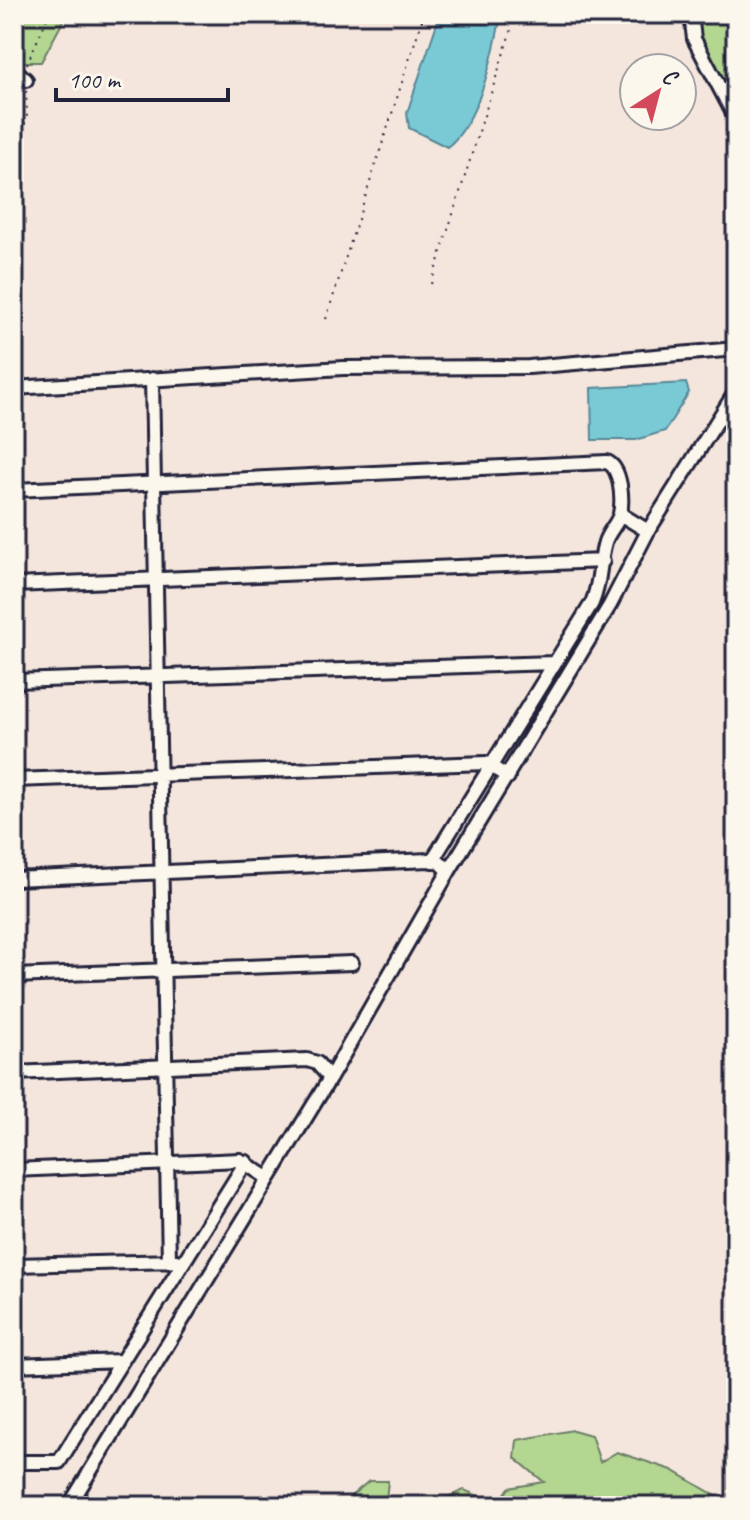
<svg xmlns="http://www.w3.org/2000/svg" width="750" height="1520" font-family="Caveat,sans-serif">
<rect width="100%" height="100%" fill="#f5e6dd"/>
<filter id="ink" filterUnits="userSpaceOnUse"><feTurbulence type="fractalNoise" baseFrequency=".0125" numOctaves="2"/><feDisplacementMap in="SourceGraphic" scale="16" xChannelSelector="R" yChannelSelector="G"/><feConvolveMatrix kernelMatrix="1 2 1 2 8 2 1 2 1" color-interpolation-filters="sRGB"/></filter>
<g filter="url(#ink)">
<path fill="#b3d690" stroke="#6a7c66" stroke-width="2" d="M 19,14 L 67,14 L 41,62 L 19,62 L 14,57 L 14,23 Z
M 695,14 L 735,14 L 736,101 L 699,37 Z
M 573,1430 L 591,1435 L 600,1462 L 617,1452 L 672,1470 L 733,1506 L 426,1506 L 464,1490 L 498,1504 L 509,1488 L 544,1482 L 515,1458 L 517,1440 Z
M 369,1481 L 388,1481 L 386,1500 L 390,1506 L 339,1506 Z"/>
<path fill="#7acad5" stroke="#578797" stroke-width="2" d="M 440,14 L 501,14 C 494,53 479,123 447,147 L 409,128 L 407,113 Z
M 686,383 L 689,392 L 665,431 L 636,440 L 592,440 L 591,388 Z"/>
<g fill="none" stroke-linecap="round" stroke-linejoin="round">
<defs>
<path id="minor" d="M 691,14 L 694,39 L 736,119
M 14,69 L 26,80
M 152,379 L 169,1262
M 14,388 L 343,368 L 529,367 L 736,349
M 14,490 L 607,462 C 621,468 623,499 620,514 C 618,523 608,532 605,542 C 599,562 601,582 592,603 L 432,861
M 620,514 L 648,531
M 14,585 L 603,561
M 14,681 L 554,663
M 14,780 L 486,763 L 508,777
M 14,879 L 429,860 L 440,862 L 449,871
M 14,976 L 352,963
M 14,1073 L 307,1060 L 317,1063 L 330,1078
M 14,1170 L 240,1160 L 268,1178
M 14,1265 L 177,1261
M 14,1365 L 122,1361
M 14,1462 L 59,1462 L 246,1162
M 69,1506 L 330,1078 L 449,871 L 610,605 L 648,531 L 736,391"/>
</defs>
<use href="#minor" stroke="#22223b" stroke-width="18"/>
<path stroke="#22223b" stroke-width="2" stroke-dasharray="2 6" stroke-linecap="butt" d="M 27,64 L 49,14
M 14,163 L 27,115 L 26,90
M 431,284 L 516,14
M 326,319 L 424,14
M 736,887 L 733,909 L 736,932"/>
<use href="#minor" stroke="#fbf7ec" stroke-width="12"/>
</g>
</g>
<rect width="750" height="1520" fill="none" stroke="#fbf7ec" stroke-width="48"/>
<rect x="24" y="24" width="702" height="1472" fill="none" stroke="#22223b" stroke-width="3" filter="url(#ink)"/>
<g transform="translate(658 92) rotate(36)"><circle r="38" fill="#fbf7ec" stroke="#a4a2a5" stroke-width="2"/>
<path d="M0-6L14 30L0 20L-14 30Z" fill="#d1495b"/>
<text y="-12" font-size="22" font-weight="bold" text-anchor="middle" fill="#22223b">С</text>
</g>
<path d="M56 88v12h172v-12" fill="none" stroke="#22223b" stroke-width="4"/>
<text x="68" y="88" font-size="24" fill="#22223b" stroke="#fbf7ec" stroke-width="6" paint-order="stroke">100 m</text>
</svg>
